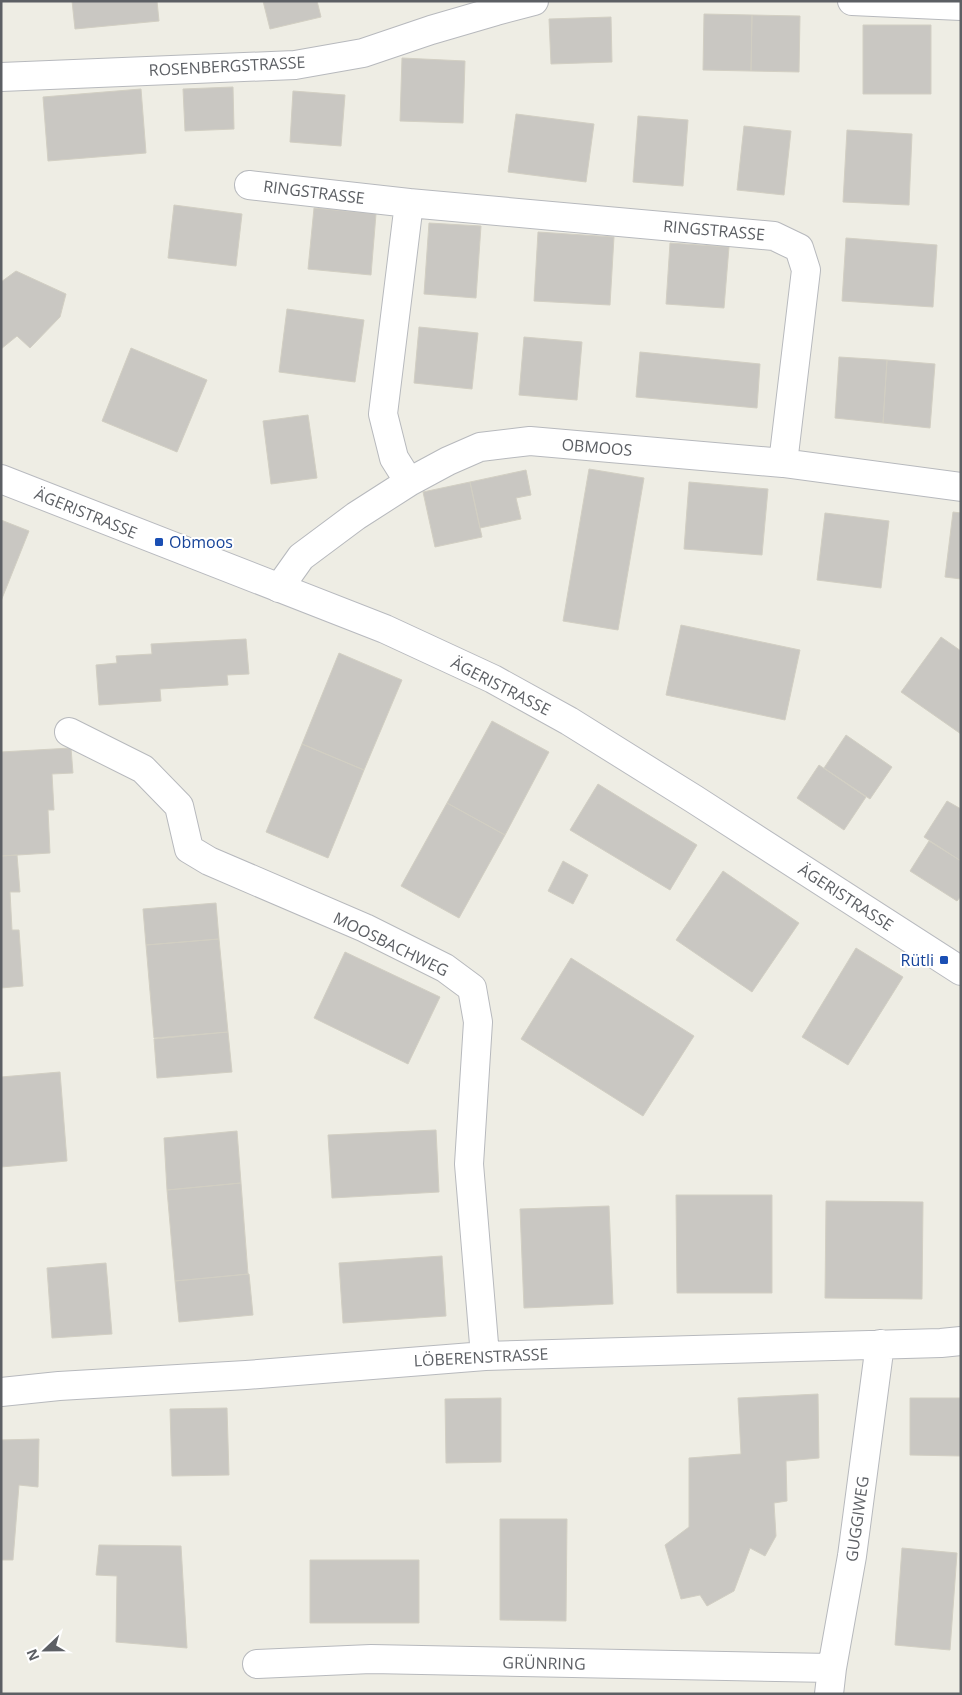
<svg xmlns="http://www.w3.org/2000/svg" width="962" height="1695" font-family="'Open Sans',sans-serif">
<rect width="100%" height="100%" fill="#eeede4"/>
<path fill="#c9c7c2" stroke="#d2cfc3" d="M 72,1 L 157,1 L 159,21 L 75,29 Z
M 263,1 L 317,1 L 321,17 L 270,29 Z
M 704,14 L 752,15 L 751,71 L 703,70 Z
M 752,15 L 800,16 L 799,72 L 751,71 Z
M 611,17 L 612,62 L 551,64 L 549,19 Z
M 863,25 L 931,25 L 931,94 L 863,94 Z
M 402,58 L 465,61 L 463,123 L 400,121 Z
M 233,87 L 234,129 L 185,131 L 183,89 Z
M 141,89 L 146,153 L 48,161 L 43,97 Z
M 293,91 L 345,95 L 341,146 L 290,142 Z
M 516,114 L 594,124 L 586,182 L 508,172 Z
M 638,116 L 688,120 L 683,186 L 633,182 Z
M 744,126 L 791,131 L 784,195 L 737,190 Z
M 847,130 L 912,134 L 909,205 L 843,202 Z
M 174,205 L 242,214 L 236,266 L 168,258 Z
M 314,208 L 376,214 L 371,275 L 308,269 Z
M 429,223 L 481,226 L 476,298 L 424,294 Z
M 538,232 L 614,237 L 610,305 L 534,301 Z
M 846,238 L 937,245 L 933,307 L 842,301 Z
M 670,243 L 729,247 L 724,308 L 666,304 Z
M 16,271 L 66,294 L 60,317 L 30,348 L 17,336 L 1,349 L 1,282 Z
M 287,309 L 364,320 L 355,382 L 279,372 Z
M 419,327 L 478,333 L 472,389 L 414,383 Z
M 524,337 L 582,342 L 577,400 L 519,395 Z
M 131,348 L 207,380 L 177,452 L 102,421 Z
M 640,352 L 760,364 L 757,408 L 636,397 Z
M 839,357 L 887,360 L 883,423 L 835,418 Z
M 887,360 L 935,364 L 930,428 L 883,423 Z
M 308,415 L 317,478 L 271,484 L 263,421 Z
M 589,469 L 644,478 L 618,630 L 563,621 Z
M 526,470 L 531,495 L 516,498 L 521,519 L 480,528 L 470,482 Z
M 470,482 L 482,537 L 435,547 L 423,492 Z
M 689,482 L 768,489 L 762,555 L 684,549 Z
M 953,512 L 961,513 L 961,579 L 945,577 Z
M 825,513 L 889,521 L 881,588 L 817,580 Z
M 1,520 L 29,531 L 1,601 Z
M 681,625 L 800,650 L 785,720 L 666,695 Z
M 941,637 L 961,651 L 961,734 L 901,692 Z
M 246,639 L 249,674 L 227,675 L 228,685 L 160,689 L 161,701 L 99,705 L 96,665 L 117,663 L 116,656 L 152,654 L 151,644 Z
M 339,653 L 402,680 L 364,770 L 302,744 Z
M 492,721 L 549,752 L 505,835 L 447,803 Z
M 846,735 L 892,767 L 870,799 L 824,768 Z
M 302,744 L 364,770 L 328,858 L 266,832 Z
M 71,748 L 73,773 L 52,774 L 54,810 L 48,810 L 50,853 L 1,856 L 1,752 Z
M 819,765 L 866,797 L 844,830 L 797,798 Z
M 598,784 L 697,845 L 670,890 L 570,830 Z
M 947,801 L 961,809 L 961,861 L 924,837 Z
M 447,803 L 505,835 L 459,918 L 401,886 Z
M 929,841 L 961,861 L 961,896 L 957,901 L 910,871 Z
M 17,855 L 20,892 L 10,892 L 12,930 L 19,930 L 23,986 L 1,988 L 1,856 Z
M 563,861 L 588,875 L 573,904 L 548,891 Z
M 723,871 L 799,923 L 752,992 L 676,940 Z
M 216,903 L 219,939 L 146,945 L 143,909 Z
M 219,939 L 228,1032 L 154,1038 L 146,945 Z
M 856,948 L 903,977 L 848,1065 L 802,1037 Z
M 345,952 L 440,997 L 408,1064 L 314,1018 Z
M 571,958 L 694,1036 L 643,1116 L 521,1039 Z
M 228,1032 L 232,1072 L 157,1078 L 154,1039 Z
M 60,1072 L 67,1161 L 1,1167 L 1,1077 Z
M 436,1130 L 439,1192 L 332,1198 L 328,1135 Z
M 237,1131 L 241,1183 L 167,1190 L 164,1138 Z
M 241,1183 L 248,1274 L 175,1281 L 167,1190 Z
M 676,1195 L 772,1195 L 772,1293 L 677,1293 Z
M 826,1201 L 923,1202 L 922,1299 L 825,1298 Z
M 609,1206 L 613,1304 L 524,1308 L 520,1209 Z
M 442,1256 L 446,1316 L 343,1323 L 339,1263 Z
M 106,1263 L 112,1334 L 52,1338 L 47,1268 Z
M 249,1274 L 253,1315 L 179,1322 L 175,1281 Z
M 818,1394 L 819,1458 L 786,1461 L 787,1501 L 774,1503 L 776,1536 L 765,1556 L 750,1548 L 734,1591 L 707,1606 L 700,1595 L 681,1599 L 665,1545 L 689,1527 L 689,1458 L 741,1454 L 738,1398 Z
M 501,1398 L 501,1462 L 446,1463 L 445,1399 Z
M 910,1398 L 961,1398 L 961,1456 L 910,1455 Z
M 227,1408 L 229,1475 L 172,1476 L 170,1409 Z
M 39,1439 L 38,1487 L 19,1485 L 13,1560 L 1,1560 L 1,1440 Z
M 500,1519 L 567,1519 L 566,1621 L 500,1620 Z
M 99,1545 L 181,1546 L 187,1648 L 116,1642 L 117,1576 L 96,1575 Z
M 902,1548 L 957,1553 L 950,1650 L 895,1645 Z
M 310,1560 L 419,1560 L 419,1623 L 310,1623 Z"/>
<g fill="none" stroke-linecap="round" stroke-linejoin="round">
<defs>
<path id="minor" d="M 852,1 L 961,6
M 1,77 L 295,65 L 363,53 L 431,30 L 496,11 L 534,1
M 249,185 L 409,203 L 383,414 L 394,458 L 409,482
M 409,203 L 774,236 L 799,248 L 806,270 L 783,463
M 279,588 L 301,557 L 356,516 L 409,482 L 448,461 L 480,447 L 530,441 L 783,463 L 961,487
M 69,732 L 143,769 L 179,806 L 189,849 L 209,861 L 365,928 L 445,968 L 472,988 L 478,1022 L 469,1164 L 485,1356
M 1,1392 L 59,1386 L 246,1375 L 485,1356 L 941,1343 L 961,1341
M 257,1664 L 371,1659 L 832,1668
M 829,1694 L 832,1668 L 852,1556 L 880,1344"/>
<path id="secondary" d="M 1,479 L 385,629 L 493,679 L 569,721 L 694,799 L 961,971"/>
</defs>
<use href="#minor" stroke="#b7b9bd" stroke-width="30"/>
<use href="#secondary" stroke="#b8babf" stroke-width="30"/>
<use href="#minor" stroke="#fff" stroke-width="28"/>
<use href="#secondary" stroke="#fff" stroke-width="28"/>
</g>
<g fill="#1a4fb4" stroke="#fff" stroke-width="2">
<rect x="154" y="537" width="10" height="10" rx="2.5"/>
<rect x="939" y="955" width="10" height="10" rx="2.5"/>
</g>
<g text-anchor="middle" stroke-width="4" stroke-linejoin="round" paint-order="stroke">
<g font-size="16" fill="#5c5f64" stroke="#fff">
<text transform="translate(227 66) rotate(-3)" y="6">ROSENBERGSTRASSE</text>
<text transform="translate(314 192) rotate(7)" y="6">RINGSTRASSE</text>
<text transform="translate(714 230) rotate(5)" y="6">RINGSTRASSE</text>
<text transform="translate(597 447) rotate(5)" y="6">OBMOOS</text>
<text transform="translate(86 513) rotate(22)" y="6">ÄGERISTRASSE</text>
<text transform="translate(501 686) rotate(27)" y="6">ÄGERISTRASSE</text>
<text transform="translate(846 897) rotate(33)" y="6">ÄGERISTRASSE</text>
<text transform="translate(391 944) rotate(26)" y="6">MOOSBACHWEG</text>
<text transform="translate(481 1357) rotate(-3)" y="6">LÖBERENSTRASSE</text>
<text transform="translate(857 1519) rotate(-82)" y="6">GUGGIWEG</text>
<text transform="translate(544 1663) rotate(1)" y="6">GRÜNRING</text>
</g>
<g font-size="16" fill="#164399" stroke="#fff" text-anchor="start">
<text x="169" y="548">Obmoos</text>
<text x="934" y="966" text-anchor="end">Rütli</text>
</g>
</g>
<rect width="962" height="1695" fill="none" stroke="#5c5f64" stroke-width="5"/>
<g transform="translate(45 1650) rotate(248)" stroke="#ffffff" stroke-width="4" paint-order="stroke">
<path d="M0-4L9 19L0 12L-9 19Z" fill="#5c5f64"/>
<text y="-8" font-size="14" font-weight="bold" text-anchor="middle" fill="#5c5f64">N</text>
</g>
</svg>
